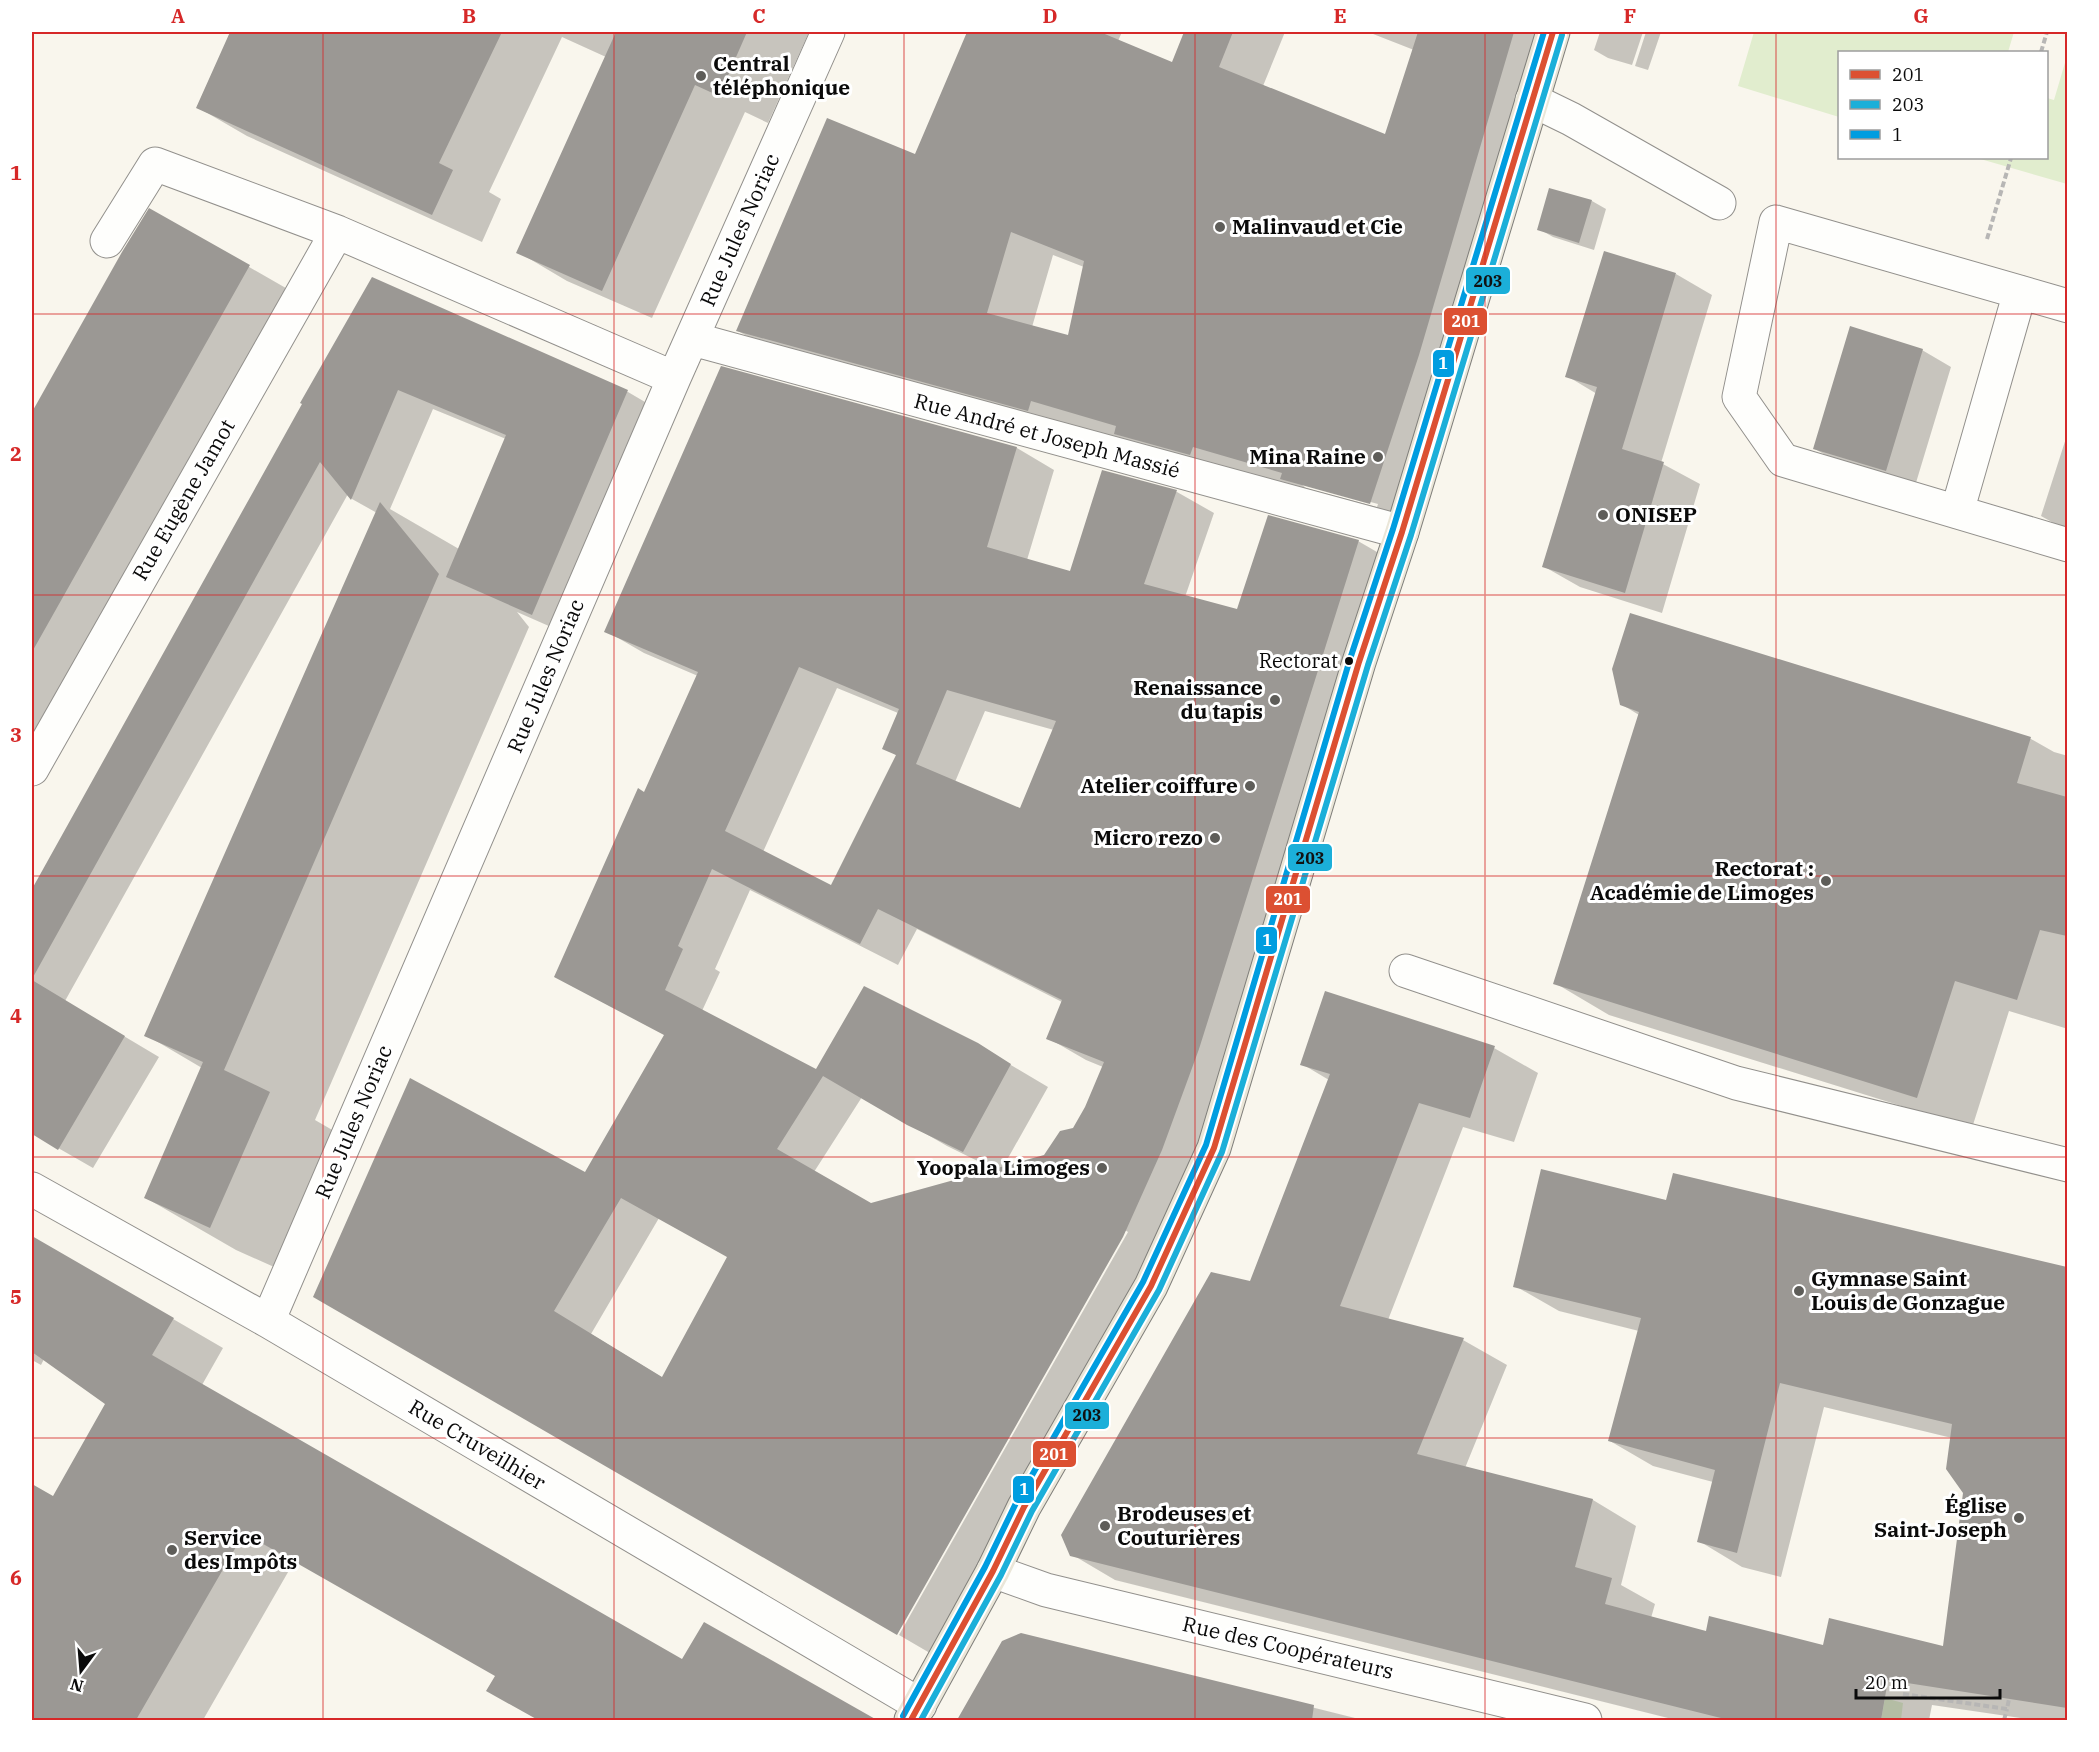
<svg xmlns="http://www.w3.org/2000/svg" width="2099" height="1752" font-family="'IBM Plex Serif',serif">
<rect width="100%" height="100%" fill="#f9f6ed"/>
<path fill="#e1edce" d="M 1754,32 L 2014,32 L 2008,52 L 1840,52 L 1839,117 L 1738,86 Z
M 2067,56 L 2067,184 L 1977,158 L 2046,158 L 2047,98 L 2054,100 Z
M 1885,1698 L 1903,1703 L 1901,1720 L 1881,1720 Z"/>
<path fill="#0003" fill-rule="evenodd" d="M 231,32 L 809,32 L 768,123 L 745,112 L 652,318 L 567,281 L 518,252 L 606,57 L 562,37 L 489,192 L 501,199 L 482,242 L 247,136 L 197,107 Z
M 969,32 L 1122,32 L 1118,41 L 1172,64 L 1186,32 L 1285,32 L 1263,86 L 1386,136 L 1414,50 L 1368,32 L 1563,32 L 1412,527 L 1158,458 L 1127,440 L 1073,425 L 1071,434 L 780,355 L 738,331 L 916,156 ZM 1053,255 L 1084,267 L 1069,337 L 1032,327 ZM 1300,483 L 1378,504 L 1377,507 L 1306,488 Z
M 1600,32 L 1643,32 L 1632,65 L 1608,58 L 1594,50 Z
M 1646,32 L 1661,32 L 1648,70 L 1635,66 Z
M 1592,201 L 1606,209 L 1594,250 L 1553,237 L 1539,229 Z
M 150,210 L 298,295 L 32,768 L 32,415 L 123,253 Z
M 1676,274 L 1712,295 L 1661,463 L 1700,484 L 1662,613 L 1580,587 L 1543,566 L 1597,394 L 1567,376 Z
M 373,279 L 628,392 L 662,412 L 567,634 L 517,612 L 529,627 L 315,1120 L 360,1146 L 301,1279 L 236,1250 L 146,1198 L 202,1068 L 146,1035 L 377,513 L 352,499 L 348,494 L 65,1001 L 159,1057 L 93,1168 L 32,1133 L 32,891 ZM 433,409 L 506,439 L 459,549 L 390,509 Z
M 1922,350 L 1951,367 L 1915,486 L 1843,465 L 1815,449 Z
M 721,368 L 1017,448 L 1054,470 L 1027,560 L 1071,573 L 1103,472 L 1177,492 L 1214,513 L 1185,597 L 1238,611 L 1358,541 L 1396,563 L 1199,1172 L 935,1656 L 899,1635 L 1128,1232 L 1125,1230 L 896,1633 L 315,1297 L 586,1174 L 665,1036 L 645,794 L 698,676 L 644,653 L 606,631 ZM 837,688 L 898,713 L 884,748 L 898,756 L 832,887 L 763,852 ZM 985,711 L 1054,730 L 1021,810 L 955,782 ZM 750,890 L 898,965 L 917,929 L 1062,1002 L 1048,1038 L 1086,1060 L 1103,1067 L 1087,1108 L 1074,1129 L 1045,1156 L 1003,1167 L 1048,1087 L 977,1045 L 816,1071 L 702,1011 L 720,972 L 715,969 ZM 862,1097 L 947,1146 L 996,1170 L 871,1204 L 814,1172 ZM 659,1218 L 729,1257 L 663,1378 L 591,1334 Z
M 2068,432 L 2068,531 L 2041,516 Z
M 1631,615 L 2031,739 L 2054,752 L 2068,756 L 2068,1029 L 2009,1011 L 1972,1128 L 1609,1015 L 1555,983 L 1639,715 L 1621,704 Z
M 1494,1048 L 1538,1073 L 1514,1142 L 1463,1127 L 1388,1320 L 1463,1340 L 1507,1365 L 1465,1468 L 1593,1500 L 1636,1526 L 1621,1585 L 1655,1604 L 1651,1618 L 1707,1633 L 1824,1647 L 1944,1648 L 1964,1493 L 1952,1438 L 1824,1407 L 1781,1577 L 1742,1567 L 1699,1541 L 1713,1482 L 1653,1466 L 1610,1441 L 1639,1331 L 1559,1311 L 1515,1286 L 1667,1202 L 1674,1175 L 2068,1269 L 2068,1720 L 2034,1720 L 1932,1705 L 1929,1720 L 1676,1720 L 1115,1580 L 1071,1554 L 1250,1283 L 1329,1080 L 1302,1064 Z
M 32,1237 L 223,1348 L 202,1385 L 682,1661 L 705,1624 L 873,1720 L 541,1720 L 488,1690 L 497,1676 L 295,1560 L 203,1720 L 32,1720 L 32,1485 L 53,1498 L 107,1404 L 44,1359 L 41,1365 L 32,1360 Z
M 1022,1635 L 1363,1720 L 959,1720 L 1003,1642 Z"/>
<path fill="#9b9894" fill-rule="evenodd" d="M 230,32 L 502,32 L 439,163 L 453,170 L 432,215 L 196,108 Z
M 616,32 L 747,32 L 719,96 L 695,85 L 602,291 L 516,253 Z
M 967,32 L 1100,32 L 1172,62 L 1184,32 L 1233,32 L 1219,67 L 1385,134 L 1418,32 L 1514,32 L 1419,355 L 1370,504 L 1280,479 L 1282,473 L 1193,447 L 1190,455 L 1114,434 L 1116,426 L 1031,401 L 1028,411 L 736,331 L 827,118 L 915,154 ZM 1011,232 L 1084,261 L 1068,335 L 987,313 Z
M 1549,188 L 1592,200 L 1579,243 L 1537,230 Z
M 149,208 L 250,265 L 32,652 L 32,412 L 122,252 Z
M 1604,251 L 1676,273 L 1622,449 L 1664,462 L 1625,593 L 1542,567 L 1597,387 L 1565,377 Z
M 372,277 L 628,390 L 532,615 L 446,577 L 506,435 L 398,390 L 351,500 L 320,462 L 32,979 L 32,889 L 302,404 L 300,403 Z
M 1850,326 L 1923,349 L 1886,471 L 1813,449 Z
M 721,366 L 1017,447 L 987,547 L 1070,571 L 1102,470 L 1177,490 L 1144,584 L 1237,609 L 1268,515 L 1359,540 L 1199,1049 L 1162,1150 L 1123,1237 L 897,1635 L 313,1297 L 410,1078 L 585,1172 L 664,1035 L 554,977 L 638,788 L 644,792 L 698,672 L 604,632 ZM 799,667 L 899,709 L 882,749 L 896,755 L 831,885 L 725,831 ZM 947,690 L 1056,721 L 1020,808 L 916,764 ZM 712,869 L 860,944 L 878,909 L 1062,1000 L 1046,1039 L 1104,1062 L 1085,1107 L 1073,1128 L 1060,1131 L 1044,1155 L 871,1203 L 777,1149 L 823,1076 L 907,1125 L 963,1152 L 1011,1064 L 978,1043 L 864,986 L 816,1069 L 665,990 L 683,949 L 678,946 ZM 621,1198 L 727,1257 L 662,1377 L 554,1311 Z
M 380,502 L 439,574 L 224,1070 L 270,1092 L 210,1228 L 144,1198 L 203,1062 L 144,1036 Z
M 1630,613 L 2031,737 L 2017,783 L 2067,797 L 2067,936 L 2040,930 L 2017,1000 L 1955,981 L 1917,1098 L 1553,984 L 1639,712 L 1620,705 L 1612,669 Z
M 32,980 L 125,1036 L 58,1150 L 32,1134 Z
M 1325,991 L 1495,1046 L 1470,1118 L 1419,1103 L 1340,1306 L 1464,1338 L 1417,1454 L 1593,1499 L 1575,1567 L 1612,1578 L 1605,1604 L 1706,1631 L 1709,1616 L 1823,1645 L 1829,1618 L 1943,1646 L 1963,1493 L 1946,1469 L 1952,1424 L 1780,1383 L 1737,1553 L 1697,1542 L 1715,1470 L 1608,1441 L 1641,1318 L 1513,1287 L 1541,1169 L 1666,1200 L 1673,1173 L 2067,1267 L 2067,1708 L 1888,1680 L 1881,1720 L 1729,1720 L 1070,1556 L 1061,1535 L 1211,1272 L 1250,1281 L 1330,1074 L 1300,1065 Z
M 32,1236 L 174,1318 L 152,1355 L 682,1659 L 704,1622 L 877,1720 L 538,1720 L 486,1691 L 495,1676 L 244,1533 L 136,1720 L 32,1720 L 32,1484 L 53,1496 L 105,1404 L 32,1352 Z
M 1021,1633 L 1314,1705 L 1312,1720 L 957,1720 L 1002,1641 Z"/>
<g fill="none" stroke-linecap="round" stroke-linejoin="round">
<defs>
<path id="minor" d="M 1532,100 L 1571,119 L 1719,203
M 337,232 L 674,378
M 2068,306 L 1776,222 L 1739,397 L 1783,460 L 2068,545
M 693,339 L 1402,532
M 1957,512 L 2020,292
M 32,769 L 337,232 L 155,164 L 107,241
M 1406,971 L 1736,1083 L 2068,1165
M 32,1189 L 268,1321 L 920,1705
M 268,1321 L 674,378 L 828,32
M 993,1571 L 1046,1590 L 1585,1720"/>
<path id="major" d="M 911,1720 L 993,1571 L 1024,1507 L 1151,1286 L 1214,1148 L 1359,662 L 1402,532 L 1553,32"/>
</defs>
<use href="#minor" stroke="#92908c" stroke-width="35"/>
<use href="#major" stroke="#7f7e7a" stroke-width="35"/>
<path stroke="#b7b6b5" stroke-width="4" stroke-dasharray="6 3" stroke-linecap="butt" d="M 2041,52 L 2047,32
M 1987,239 L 2011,158
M 1903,1694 L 2007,1709 L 2009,1699
M 2004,1720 L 2007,1709"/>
<use href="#minor" stroke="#fefefc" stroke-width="33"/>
<use href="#major" stroke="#eae6d8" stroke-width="33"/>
<defs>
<path id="bus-1" d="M 911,1720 L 993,1571 L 1024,1507 L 1151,1286 L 1214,1148 L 1359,662 L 1402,532 L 1553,32"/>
<path id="bus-2" d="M 921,1720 L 1001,1575 L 1032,1511 L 1159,1290 L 1222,1152 L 1368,665 L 1411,535 L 1562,35"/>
<path id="bus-3" d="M 903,1716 L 985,1567 L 1016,1503 L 1143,1282 L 1206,1145 L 1350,659 L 1393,529 L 1544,32"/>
</defs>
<use href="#bus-1" stroke="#fff" stroke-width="10"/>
<use href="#bus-2" stroke="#fff" stroke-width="10"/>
<use href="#bus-3" stroke="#fff" stroke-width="10"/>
<use href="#bus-1" stroke="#dc5032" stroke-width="6"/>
<use href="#bus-2" stroke="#1bafd9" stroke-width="6"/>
<use href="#bus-3" stroke="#009de0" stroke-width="6"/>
</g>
<path fill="none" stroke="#d62828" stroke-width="1.5" stroke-opacity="0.55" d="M 323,32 L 323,1720M 614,32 L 614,1720M 904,32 L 904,1720M 1195,32 L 1195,1720M 1485,32 L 1485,1720M 1776,32 L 1776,1720M 32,314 L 2068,314M 32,595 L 2068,595M 32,876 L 2068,876M 32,1157 L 2068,1157M 32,1438 L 2068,1438"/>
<g fill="#5e5d59" stroke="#fff" stroke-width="2">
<circle cx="701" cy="76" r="6"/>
<circle cx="1220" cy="227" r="6"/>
<circle cx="1378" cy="457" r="6"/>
<circle cx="1603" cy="515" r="6"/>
<circle cx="1275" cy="700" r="6"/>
<circle cx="1250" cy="786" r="6"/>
<circle cx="1215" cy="838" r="6"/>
<circle cx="1826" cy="881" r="6"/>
<circle cx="1102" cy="1168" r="6"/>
<circle cx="1799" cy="1291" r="6"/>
<circle cx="2019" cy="1518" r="6"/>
<circle cx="1105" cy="1526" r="6"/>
<circle cx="172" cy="1550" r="6"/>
</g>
<circle fill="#0a0a0a" stroke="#fff" stroke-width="2" cx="1349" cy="661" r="5"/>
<g text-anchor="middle" stroke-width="6" stroke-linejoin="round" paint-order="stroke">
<g font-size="20" fill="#0a0a0a" stroke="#fff" text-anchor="end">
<text x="1338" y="668">Rectorat</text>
</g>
<g font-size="21" font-weight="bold" fill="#0a0a0a" stroke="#fff" text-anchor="end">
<text x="713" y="71" text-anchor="start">Central<tspan x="713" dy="24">téléphonique</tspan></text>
<text x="1232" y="234" text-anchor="start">Malinvaud et Cie</text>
<text x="1366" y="464">Mina Raine</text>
<text x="1615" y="522" text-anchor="start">ONISEP</text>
<text x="1263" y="695">Renaissance<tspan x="1263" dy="24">du tapis</tspan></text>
<text x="1238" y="793">Atelier coiffure</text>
<text x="1203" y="845">Micro rezo</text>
<text x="1814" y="876">Rectorat :<tspan x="1814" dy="24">Académie de Limoges</tspan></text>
<text x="1090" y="1175">Yoopala Limoges</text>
<text x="1811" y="1286" text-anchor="start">Gymnase Saint<tspan x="1811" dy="24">Louis de Gonzague</tspan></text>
<text x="2007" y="1513">Église<tspan x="2007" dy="24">Saint-Joseph</tspan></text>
<text x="1117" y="1521" text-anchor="start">Brodeuses et<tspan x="1117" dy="24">Couturières</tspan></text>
<text x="184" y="1545" text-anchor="start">Service<tspan x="184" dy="24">des Impôts</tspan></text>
</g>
<g font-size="21" fill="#0a0a0a" stroke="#fff">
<text transform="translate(740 230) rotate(-66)" y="7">Rue Jules Noriac</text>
<text transform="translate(1047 436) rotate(15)" y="7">Rue André et Joseph Massié</text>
<text transform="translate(184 500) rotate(-60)" y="7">Rue Eugène Jamot</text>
<text transform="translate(546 676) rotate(-67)" y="7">Rue Jules Noriac</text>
<text transform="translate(354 1122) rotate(-67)" y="7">Rue Jules Noriac</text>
<text transform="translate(477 1445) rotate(31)" y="7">Rue Cruveilhier</text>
<text transform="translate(1288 1648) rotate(13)" y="7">Rue des Coopérateurs</text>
</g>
</g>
<g stroke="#fff" stroke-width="2">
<rect x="1465" y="266" width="46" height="29" rx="6" fill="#1bafd9"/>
<rect x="1443" y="307" width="45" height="29" rx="6" fill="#dc5032"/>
<rect x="1432" y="349" width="23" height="29" rx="6" fill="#009de0"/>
<rect x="1287" y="843" width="46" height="29" rx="6" fill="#1bafd9"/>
<rect x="1265" y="885" width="46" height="29" rx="6" fill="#dc5032"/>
<rect x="1255" y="926" width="23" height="29" rx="6" fill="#009de0"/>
<rect x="1064" y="1401" width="46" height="29" rx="6" fill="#1bafd9"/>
<rect x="1032" y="1440" width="45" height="28" rx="6" fill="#dc5032"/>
<rect x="1012" y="1475" width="23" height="29" rx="6" fill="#009de0"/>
</g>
<g font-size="16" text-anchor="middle" font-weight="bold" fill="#fff">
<text x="1466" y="327">201</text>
<text x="1443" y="369">1</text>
<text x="1288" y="905">201</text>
<text x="1267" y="946">1</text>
<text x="1054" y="1460">201</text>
<text x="1024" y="1495">1</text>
</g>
<g font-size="16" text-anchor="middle" font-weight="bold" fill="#111">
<text x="1488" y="287">203</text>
<text x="1310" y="864">203</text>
<text x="1087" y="1421">203</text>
</g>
<rect width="2099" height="1752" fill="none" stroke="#ffffff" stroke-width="66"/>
<rect x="1838" y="51" width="210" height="108" fill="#ffffff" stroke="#9d9d9d" stroke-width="1.5"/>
<rect x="1850" y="70" width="30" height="9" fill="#dc5032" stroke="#9d9d9d" stroke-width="1.5"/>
<text x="1892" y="81" font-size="18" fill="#0a0a0a">201</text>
<rect x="1850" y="100" width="30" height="9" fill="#1bafd9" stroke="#9d9d9d" stroke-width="1.5"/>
<text x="1892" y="111" font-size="18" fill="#0a0a0a">203</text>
<rect x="1850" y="130" width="30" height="9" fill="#009de0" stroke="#9d9d9d" stroke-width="1.5"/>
<text x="1892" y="141" font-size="18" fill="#0a0a0a">1</text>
<g transform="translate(81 1671) rotate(196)" stroke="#ffffff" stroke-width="4.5" paint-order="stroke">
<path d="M0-4.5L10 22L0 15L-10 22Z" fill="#0a0a0a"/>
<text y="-9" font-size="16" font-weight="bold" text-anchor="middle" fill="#0a0a0a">N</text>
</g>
<path d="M1856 1689v9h144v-9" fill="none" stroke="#0a0a0a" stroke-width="3"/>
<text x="1865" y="1689" font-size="18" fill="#0a0a0a" stroke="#ffffff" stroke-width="4.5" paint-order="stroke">20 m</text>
<rect x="33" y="33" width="2033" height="1686" fill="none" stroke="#d62828" stroke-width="2"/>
<g font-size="20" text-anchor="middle" font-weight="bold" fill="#d62828">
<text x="178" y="23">A</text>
<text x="469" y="23">B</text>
<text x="759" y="23">C</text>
<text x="1050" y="23">D</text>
<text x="1340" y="23">E</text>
<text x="1630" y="23">F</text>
<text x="1921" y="23">G</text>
<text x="16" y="180">1</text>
<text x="16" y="461">2</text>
<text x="16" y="742">3</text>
<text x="16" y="1023">4</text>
<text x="16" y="1304">5</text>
<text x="16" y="1585">6</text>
</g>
</svg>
